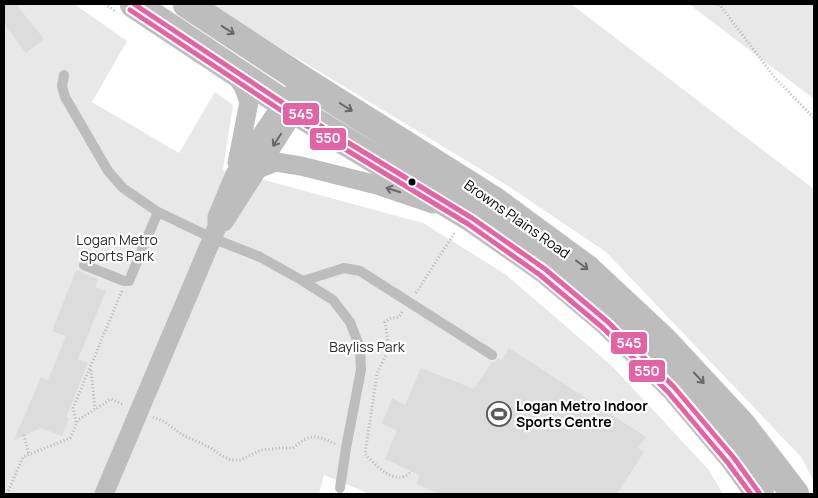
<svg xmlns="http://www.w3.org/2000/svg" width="818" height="498" font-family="Manrope,sans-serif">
<rect width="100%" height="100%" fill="#fff"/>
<path fill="#e8e8e8" d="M 4,4 L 74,4 L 127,41 L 92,102 L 179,153 L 215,92 L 233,105 L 223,170 L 268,181 L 423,223 L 505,274 L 612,366 L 708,469 L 723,494 L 370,494 L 324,475 L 319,494 L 4,494 Z
M 210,4 L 571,4 L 814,189 L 814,481 L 801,457 L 606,252 L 505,184 L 297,58 Z
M 689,4 L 814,4 L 814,99 Z"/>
<path fill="#dcdcdc" d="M 4,4 L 16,4 L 44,39 L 26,53 L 4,24 Z
M 76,270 L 98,279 L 95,287 L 106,291 L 78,359 L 88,363 L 66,417 L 69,418 L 62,436 L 41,428 L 14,440 L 41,377 L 48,380 L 66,336 L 52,331 Z
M 509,348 L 646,437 L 638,448 L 644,452 L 617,494 L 440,494 L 416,484 L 420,475 L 385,459 L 397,430 L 382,424 L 392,398 L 405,405 L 421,368 L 474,389 L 492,362 L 496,361 L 498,358 L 502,360 Z"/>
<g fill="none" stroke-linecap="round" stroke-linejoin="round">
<defs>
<path id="primary" d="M 134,4 L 283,103 L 472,218 L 545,269 L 608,322 L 674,387 L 734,458 L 760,494
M 187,4 L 304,81 L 493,200 L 587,269 L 664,341 L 742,425 L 795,494"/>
</defs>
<use href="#primary" stroke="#dbdbdb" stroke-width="29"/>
<path stroke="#b8b8b8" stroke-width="3" stroke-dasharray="1 2.5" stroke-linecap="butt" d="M 105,4 L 115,11
M 715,4 L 720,5 L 775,78 L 814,118
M 416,293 L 455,232
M 402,312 L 399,317 L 391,318 L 385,322 L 389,348 L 377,374 L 365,454 C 377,466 395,488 412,471
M 91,370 L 95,409
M 153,417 L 165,422 L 184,436 L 192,439 L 211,448 L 222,456 L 231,460 L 240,460 L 261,450 L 281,448 L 293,448 C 310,434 316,434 335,444
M 76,422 L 73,408 L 122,291
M 24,435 L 29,455
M 7,494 L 23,457 L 70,438 L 78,420 L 111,399 L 124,405"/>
<path stroke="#bdbdbd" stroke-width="10" d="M 64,75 L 62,86 L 65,97 L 108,171 L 123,188 L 158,212 L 212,238 L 260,257 L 303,281 L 333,300 L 350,322 L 360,348 L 361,370 L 346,448 L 340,488
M 84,265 L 124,281 L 129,281 L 158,212
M 303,281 L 344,268 L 360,271 L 492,355"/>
<path stroke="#bdbdbd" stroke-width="19" d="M 234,73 L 243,86 L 249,102 L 237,163
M 258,169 L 276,162 L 301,166 L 377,185 L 433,204
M 224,222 L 295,111 L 299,99
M 104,494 L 217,227 L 217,217 L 235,174 L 283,103 L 304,81"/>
<use href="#primary" stroke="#bdbdbd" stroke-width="28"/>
<defs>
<path id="bus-1" d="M 134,4 L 283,103 L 472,218 L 545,269 L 608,322 L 674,387 L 734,458 L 760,494"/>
<path id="bus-2" d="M 130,10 L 279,109 L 468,224 L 540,275 L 603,328 L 668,392 L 728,463 L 751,494"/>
</defs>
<use href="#bus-1" stroke="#fff" stroke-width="9"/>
<use href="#bus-2" stroke="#fff" stroke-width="9"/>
<use href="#bus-1" stroke="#e463a4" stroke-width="5"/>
<use href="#bus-2" stroke="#e463a4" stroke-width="5"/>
</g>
<defs><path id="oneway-shaft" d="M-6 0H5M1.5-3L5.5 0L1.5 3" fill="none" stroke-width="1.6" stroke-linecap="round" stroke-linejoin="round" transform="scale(1.25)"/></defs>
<g stroke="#686868">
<use href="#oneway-shaft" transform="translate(228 30) rotate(33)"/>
<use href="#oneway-shaft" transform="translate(346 107) rotate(32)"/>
<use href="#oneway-shaft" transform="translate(277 140) rotate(123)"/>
<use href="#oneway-shaft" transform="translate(393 190) rotate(-162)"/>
<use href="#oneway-shaft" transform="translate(582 265) rotate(37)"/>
<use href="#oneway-shaft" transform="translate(699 378) rotate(47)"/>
</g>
<defs>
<symbol id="stadium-ring" viewBox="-11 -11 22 22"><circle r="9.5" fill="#fff" stroke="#595959" stroke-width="1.5"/><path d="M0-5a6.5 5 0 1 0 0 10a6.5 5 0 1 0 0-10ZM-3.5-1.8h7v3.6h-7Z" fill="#595959"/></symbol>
</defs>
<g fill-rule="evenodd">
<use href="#stadium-ring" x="485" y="400" width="28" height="28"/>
</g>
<circle fill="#000" stroke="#fff" stroke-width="2" cx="412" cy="182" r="4.5"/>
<g text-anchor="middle" stroke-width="4.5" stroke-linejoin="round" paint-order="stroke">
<g font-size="14" fill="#000" stroke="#fff">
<text transform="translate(517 219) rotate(35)" y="5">Browns Plains Road</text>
</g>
<g font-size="14" fill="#2d2d2d" stroke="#fff">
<text x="117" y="245">Logan Metro<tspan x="117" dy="16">Sports Park</tspan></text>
<text x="367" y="352">Bayliss Park</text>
</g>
<g font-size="14" font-weight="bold" fill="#000" stroke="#fff" text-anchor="start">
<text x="516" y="411">Logan Metro Indoor<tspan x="516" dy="16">Sports Centre</tspan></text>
</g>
</g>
<g stroke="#fff" stroke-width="2">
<rect x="282" y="102" width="38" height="24" rx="5" fill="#e463a4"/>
<rect x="309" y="127" width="38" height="24" rx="5" fill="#e463a4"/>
<rect x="610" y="331" width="38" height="24" rx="5" fill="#e463a4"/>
<rect x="628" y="359" width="38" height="24" rx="5" fill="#e463a4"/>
</g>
<g font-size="14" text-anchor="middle" font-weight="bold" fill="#fff">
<text x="301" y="119">545</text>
<text x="328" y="143">550</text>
<text x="629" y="348">545</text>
<text x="647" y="376">550</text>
</g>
<rect width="818" height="498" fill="none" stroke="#000000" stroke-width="10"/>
</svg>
